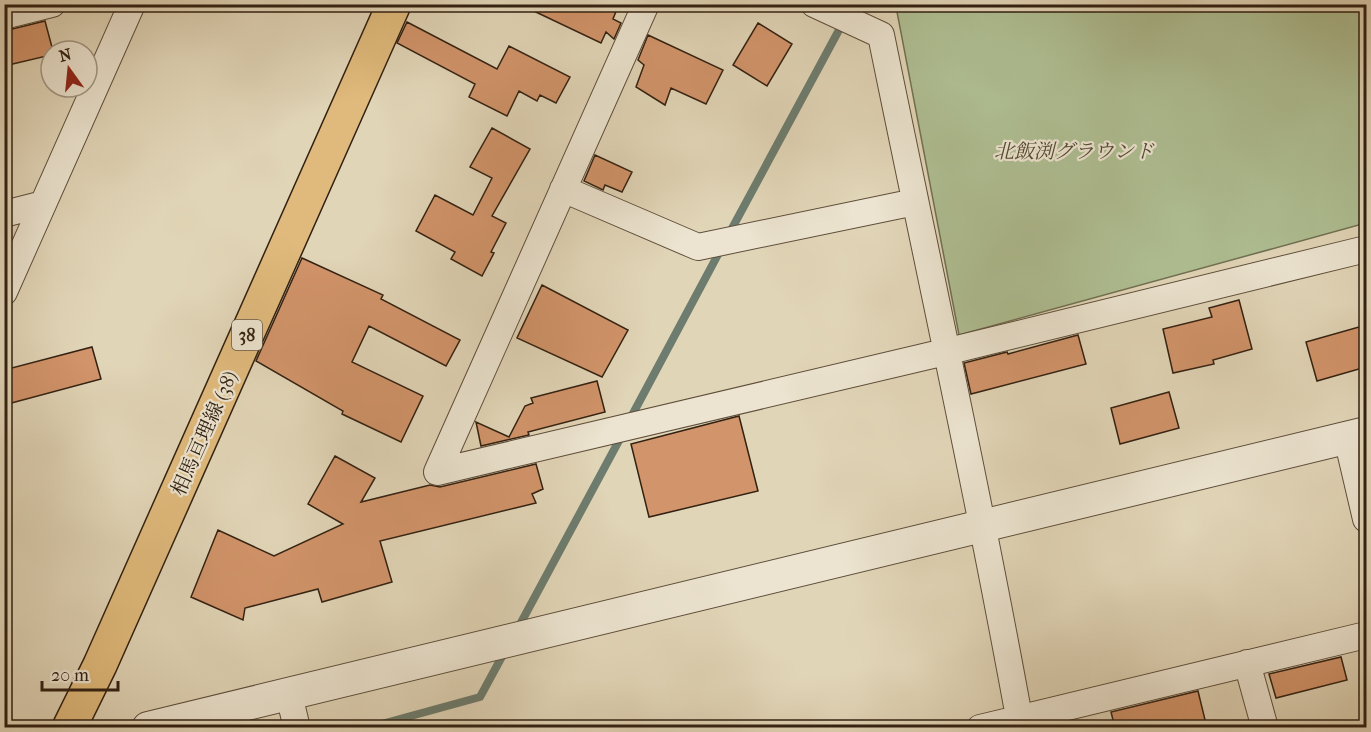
<svg xmlns="http://www.w3.org/2000/svg" width="1371" height="732" font-family="'IM FELL French Canon','Noto Serif JP',serif">
<rect width="100%" height="100%" fill="#e1d5b7"/>
<filter id="stains"><feTurbulence type="fractalNoise" baseFrequency=".00333" numOctaves="4"/><feColorMatrix values="0 0 0 0 .2 0 0 0 0 .09 0 0 0 0 .02 0 0 0 .5 -.17"/></filter>
<radialGradient id="worn" r=".72"><stop offset=".6" stop-color="#630" stop-opacity="0"/><stop offset="1" stop-color="#630" stop-opacity=".3"/></radialGradient>
<path fill="#aebe92" stroke="#707052" stroke-width="1.5" d="M 901,5 L 1366,5 L 1366,223 L 959,335 L 897,12 Z"/>
<g fill="none" stroke-linecap="round" stroke-linejoin="round">
<path stroke="#6d7c6e" stroke-width="8" d="M 729,234 L 853,4
M 629,421 L 722,247
M 517,630 L 622,435
M 367,728 L 480,697 L 505,651"/>
</g>
<path fill="#d2946a" stroke="#322112" stroke-width="1.5" d="M 519,4 L 619,4 L 613,19 L 621,23 L 614,39 L 606,32 L 601,43 Z
M 45,21 L 53,51 L 51,51 L 51,55 L 4,66 L 4,31 Z
M 407,22 L 497,69 L 509,46 L 570,77 L 556,103 L 540,95 L 537,101 L 519,91 L 507,116 L 469,97 L 475,84 L 397,43 Z
M 758,23 L 792,44 L 767,86 L 733,65 Z
M 648,35 L 723,70 L 706,104 L 671,88 L 665,105 L 636,87 L 644,65 L 638,60 Z
M 492,128 L 530,149 L 492,216 L 506,223 L 491,252 L 494,253 L 482,276 L 451,259 L 455,252 L 416,231 L 435,195 L 473,215 L 492,178 L 470,167 Z
M 595,155 L 632,172 L 622,192 L 605,185 L 603,190 L 584,181 Z
M 302,258 L 383,295 L 381,299 L 460,340 L 446,366 L 369,326 L 352,362 L 423,396 L 401,442 L 342,414 L 343,411 L 256,361 Z
M 542,285 L 628,330 L 602,377 L 517,338 Z
M 1239,300 L 1252,349 L 1213,360 L 1214,364 L 1173,373 L 1163,329 L 1212,317 L 1209,308 Z
M 1366,325 L 1366,367 L 1317,381 L 1306,342 Z
M 1078,335 L 1086,364 L 971,394 L 964,363 L 1007,352 L 1008,354 Z
M 92,347 L 101,379 L 4,405 L 4,370 Z
M 597,381 L 605,412 L 528,432 L 529,435 L 481,446 L 476,422 L 509,437 L 525,406 L 533,403 L 531,398 Z
M 1169,392 L 1179,428 L 1120,444 L 1111,408 Z
M 739,416 L 758,491 L 649,517 L 631,444 Z
M 335,456 L 375,478 L 361,502 L 430,485 L 440,487 L 536,464 L 543,489 L 532,494 L 536,503 L 380,541 L 392,582 L 322,602 L 318,589 L 245,608 L 243,620 L 191,597 L 218,530 L 274,556 L 343,524 L 308,504 Z
M 1341,657 L 1347,680 L 1276,698 L 1269,674 Z
M 1198,691 L 1207,728 L 1115,728 L 1111,712 Z"/>
<g fill="none" stroke-linecap="round" stroke-linejoin="round">
<defs>
<path id="minor" d="M 646,4 L 437,472 L 945,352 L 1366,249
M 814,4 L 881,35 C 928,266 979,496 1021,728
M 4,16 L 52,4
M 563,189 L 698,247 L 915,202
M 4,214 L 43,204
M 4,292 L 132,4
M 1347,438 L 1366,519
M 1247,663 L 1265,728
M 289,695 L 297,728
M 980,728 L 1366,635"/>
<path id="tertiary" d="M 148,728 L 1366,433"/>
<path id="primary" d="M 69,728 L 100,665 L 394,4"/>
</defs>
<use href="#minor" stroke="#5e4e3b" stroke-width="28"/>
<use href="#tertiary" stroke="#5e4e3b" stroke-width="34"/>
<use href="#primary" stroke="#322112" stroke-width="36"/>
<use href="#minor" stroke="#ece4d0" stroke-width="26"/>
<use href="#tertiary" stroke="#ece4d0" stroke-width="32"/>
<use href="#primary" stroke="#e0ba7c" stroke-width="33"/>
</g>
<g text-anchor="middle" stroke-width="4.5" stroke-linejoin="round" paint-order="stroke">
<rect fill="#ece4d0" stroke="#6a5c4b" stroke-width="1.5" x="232" y="320" width="30" height="30" rx="4.5"/>
<g font-size="18" font-weight="bold" fill="#322112">
<text x="247" y="341">38</text>
</g>
<g font-size="20" font-style="italic" fill="#514832" stroke="#ece4d0">
<text x="1074" y="158">北飯渕グラウンド</text>
</g>
<g font-size="20" fill="#322112" stroke="#ece4d0">
<text transform="translate(204 433) rotate(-66)" y="7">相馬亘理線 (38)</text>
</g>
</g>
<rect width="1371" height="732" fill="none" stroke="#e1d5b7" stroke-width="24"/>
<rect x="6" y="6" width="1359" height="720" fill="none" stroke="#322112" stroke-width="3"/>
<rect x="12" y="12" width="1347" height="708" fill="none" stroke="#322112" stroke-width="1.5"/>
<g transform="translate(69 69) rotate(345)"><circle r="28" fill="#ece4d0" stroke="#a29684" stroke-width="1.5"/>
<path d="M0-4.5L10 22L0 15L-10 22Z" fill="#8f2418"/>
<text y="-9" font-size="16" font-weight="bold" text-anchor="middle" fill="#322112">N</text>
</g>
<path d="M42 681v9h76v-9" fill="none" stroke="#322112" stroke-width="3"/>
<text x="51" y="681" font-size="18" fill="#322112" stroke="#ece4d0" stroke-width="4.5" paint-order="stroke">20 m</text>
<rect width="100%" height="100%" filter="url(#stains)"/>
<rect width="100%" height="100%" fill="url(#worn)"/>
</svg>
